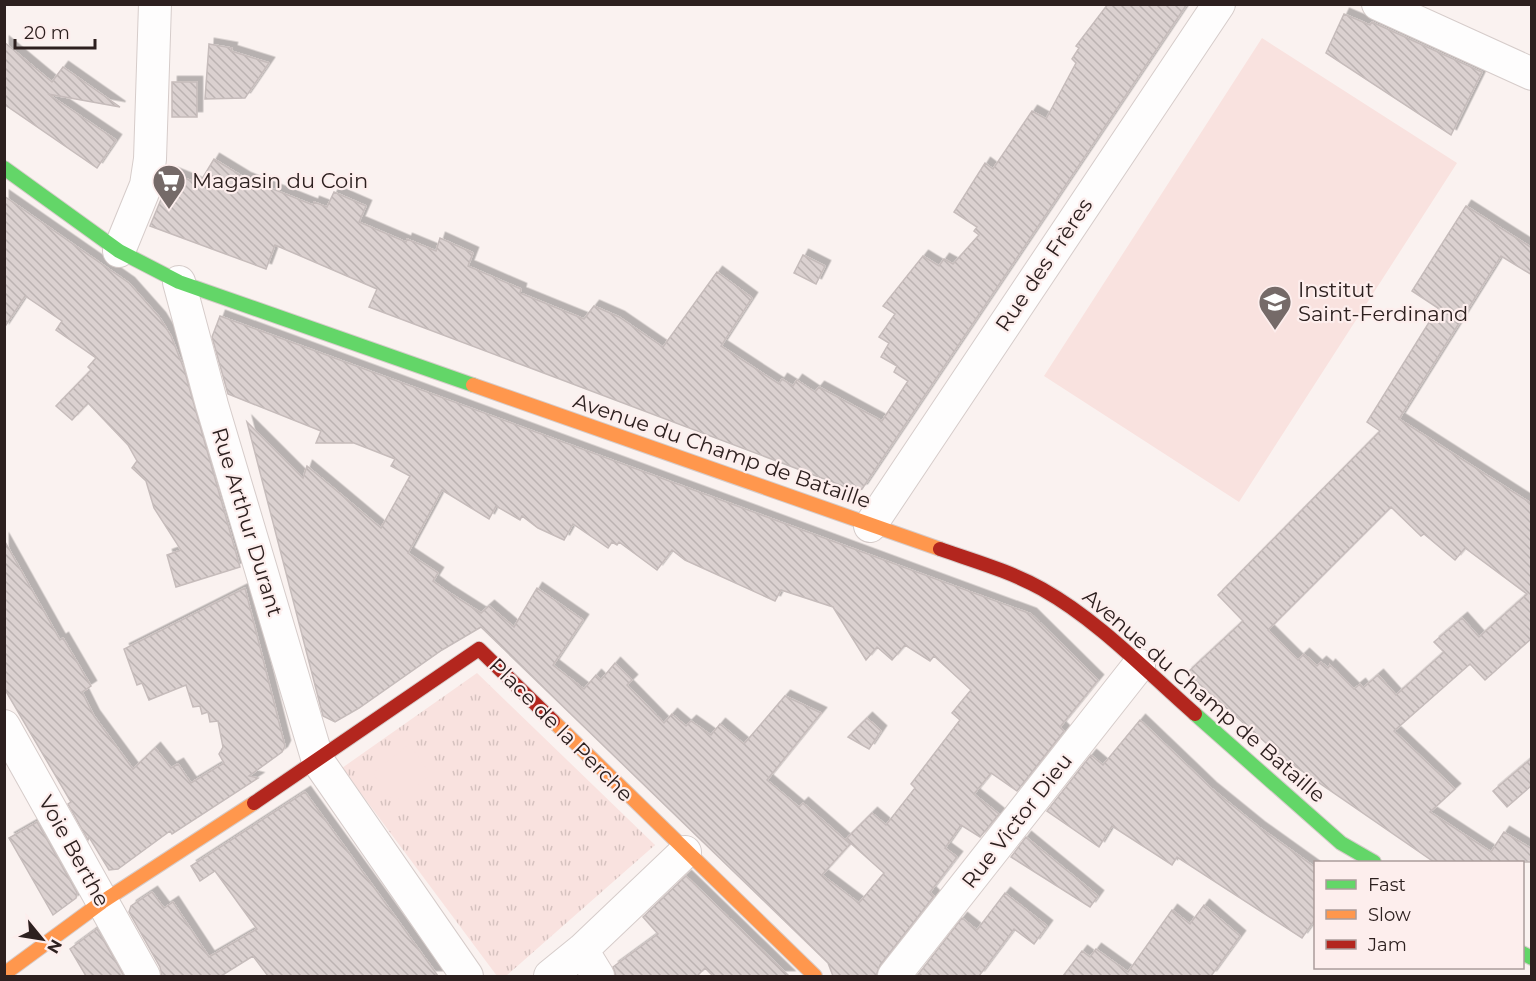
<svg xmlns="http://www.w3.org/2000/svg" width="1536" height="981" font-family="Montserrat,sans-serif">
<defs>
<pattern id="grass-tufts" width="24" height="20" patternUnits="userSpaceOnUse" patternTransform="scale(1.5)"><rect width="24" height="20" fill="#f9e2df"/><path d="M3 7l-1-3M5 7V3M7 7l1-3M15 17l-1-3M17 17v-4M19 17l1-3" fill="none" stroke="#d6c2bf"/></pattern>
<pattern id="building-back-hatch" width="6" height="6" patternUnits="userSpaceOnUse" patternTransform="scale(1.5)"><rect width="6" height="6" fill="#dbd1d0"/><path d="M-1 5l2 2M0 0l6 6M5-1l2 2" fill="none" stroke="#bcb3b2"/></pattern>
<filter id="shadow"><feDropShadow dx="5.5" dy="-5.5" stdDeviation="0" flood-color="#0004"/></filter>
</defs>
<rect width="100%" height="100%" fill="#faf2f0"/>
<path fill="url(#grass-tufts)" d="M 477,673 L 655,845 L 506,976 L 497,976 L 342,768 Z"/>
<path fill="#f9e2df" d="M 1262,38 L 1457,163 L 1239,502 L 1044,376 Z
M 409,744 L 431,775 L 393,802 L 373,773 Z"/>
<path fill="url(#building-back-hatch)" stroke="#c6bcbb" stroke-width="1.5" fill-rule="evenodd" filter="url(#shadow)" d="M 1108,4 L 1187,4 L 862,489 L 856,491 L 369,307 L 377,289 L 275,245 L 266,269 L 150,226 L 172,173 L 199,184 L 214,159 L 245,178 L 313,205 L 314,202 L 327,207 L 334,192 L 366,206 L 359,222 L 406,242 L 407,239 L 436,251 L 440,238 L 473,253 L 468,266 L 521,289 L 520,293 L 584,319 L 594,306 L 619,317 L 663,347 L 717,272 L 752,298 L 721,346 L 779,384 L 782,379 L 793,386 L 797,380 L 815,392 L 819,387 L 882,421 L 908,381 L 894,372 L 897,366 L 881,357 L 889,343 L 879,337 L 895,314 L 883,306 L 923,256 L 939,266 L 944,259 L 953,264 L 979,235 L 974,231 L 977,227 L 954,212 L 985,163 L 993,169 L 1032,111 L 1046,119 L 1076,63 L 1072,59 L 1079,48 L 1076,46 Z
M 1344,14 L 1370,25 L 1372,22 L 1482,72 L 1451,135 L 1326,53 Z
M 4,42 L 52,82 L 63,67 L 120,107 L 48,94 L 116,140 L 97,168 L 4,104 Z
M 209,44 L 232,48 L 231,51 L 269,63 L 245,98 L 205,99 Z
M 172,82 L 197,82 L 197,117 L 172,117 Z
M 4,196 L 129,283 L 160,318 L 171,336 L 184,369 L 240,567 L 176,587 L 167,555 L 181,550 L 154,508 L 146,481 L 132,468 L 137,461 L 128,445 L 88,403 L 72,420 L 56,406 L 91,370 L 88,367 L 96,358 L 56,330 L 62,321 L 25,296 L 4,328 Z
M 1466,206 L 1532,248 L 1532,275 L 1501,256 L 1399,419 L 1532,504 L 1532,638 L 1485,680 L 1470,664 L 1394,731 L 1455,789 L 1430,812 L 1491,852 L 1504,832 L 1532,849 L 1532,862 L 1434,862 L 1283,758 L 1187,673 L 1243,621 L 1218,595 L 1380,431 L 1367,422 L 1438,308 L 1412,291 ZM 1391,507 L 1421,536 L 1424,534 L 1455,560 L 1465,548 L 1527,594 L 1479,637 L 1462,618 L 1434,642 L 1444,652 L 1396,695 L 1378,675 L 1363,688 L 1360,684 L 1354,689 L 1330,665 L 1328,668 L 1321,662 L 1317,666 L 1304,654 L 1298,660 L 1268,630 Z
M 803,255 L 825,266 L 816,284 L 794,273 Z
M 220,316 L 1031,614 L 1098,680 L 1060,727 L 1064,731 L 1017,791 L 991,773 L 974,794 L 999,814 L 980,837 L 961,825 L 945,848 L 957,857 L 930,892 L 934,896 L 880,965 L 876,976 L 833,976 L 828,963 L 481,627 L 442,650 L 359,708 L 335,722 L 323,716 L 247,422 L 303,478 L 307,466 L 381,528 L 410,476 L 391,466 L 395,459 L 354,443 L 316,443 L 321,431 L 228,394 L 212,337 ZM 442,490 L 489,519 L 496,506 L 520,520 L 522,516 L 538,528 L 564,540 L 573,524 L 608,548 L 612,542 L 617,545 L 619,542 L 657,570 L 672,550 L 685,560 L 775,601 L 781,590 L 833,607 L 866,660 L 877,647 L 892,660 L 905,645 L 930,661 L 934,656 L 971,690 L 952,713 L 960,720 L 911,784 L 915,788 L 886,825 L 872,813 L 846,839 L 884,873 L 859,903 L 822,875 L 850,844 L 803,803 L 799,807 L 767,780 L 821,713 L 785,696 L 744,744 L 720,724 L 711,735 L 691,721 L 686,726 L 672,714 L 664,723 L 627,685 L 632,680 L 615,663 L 601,680 L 596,675 L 584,689 L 553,665 L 583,620 L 537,588 L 514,627 L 489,606 L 481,613 L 448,592 L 433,581 L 438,573 L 408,553 Z
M 4,540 L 60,640 L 63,638 L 91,686 L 82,692 L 94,716 L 133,769 L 155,748 L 171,768 L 178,764 L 191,783 L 224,763 L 219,754 L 223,747 L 218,721 L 210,722 L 208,712 L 202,714 L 200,706 L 193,707 L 186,685 L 149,700 L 142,683 L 137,685 L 124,649 L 245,588 L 285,746 L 282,752 L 249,776 L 258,778 L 172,834 L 170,831 L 118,869 L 109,870 L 89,837 L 88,840 L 68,804 L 71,802 L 4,688 Z
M 867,718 L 881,731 L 869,749 L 848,737 Z
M 1140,720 L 1211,788 L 1259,827 L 1316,868 L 1316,918 L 1302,938 L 1177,857 L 1172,865 L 1112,826 L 1099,847 L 1047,811 L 1091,755 L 1103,765 Z
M 1532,758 L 1532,785 L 1507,807 L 1493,791 Z
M 305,792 L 438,976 L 268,976 L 253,956 L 221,976 L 162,976 L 160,967 L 129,912 L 131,906 L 152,892 L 164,908 L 173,902 L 209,957 L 257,929 L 215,871 L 200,881 L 191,866 Z
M 37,822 L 77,893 L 76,898 L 53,915 L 9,838 Z
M 1026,837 L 1098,896 L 1090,907 L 1011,857 Z
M 686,876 L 789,976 L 713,976 L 705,968 L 697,976 L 616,976 L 613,967 L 658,934 L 643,917 Z
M 1005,893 L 1047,926 L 1034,944 L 1014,929 L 979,976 L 917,976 L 962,918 L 977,930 Z
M 1204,905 L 1240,936 L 1211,976 L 1063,976 L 1082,951 L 1090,957 L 1096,949 L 1128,972 L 1172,910 L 1190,924 Z
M 97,929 L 124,976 L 86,976 L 70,949 Z"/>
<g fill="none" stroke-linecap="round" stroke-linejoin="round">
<defs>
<path id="street" d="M 1378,4 L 1532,74
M 119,251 L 146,185 L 150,159 L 155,4
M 179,282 L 212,405 L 318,761 L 467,976
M 870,526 L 1219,4
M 4,726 L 144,976
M 582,950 L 598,976
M 550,976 L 582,950 L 685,852
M 894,976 L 1139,665"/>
<path id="fast" d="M 4,168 L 119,251 L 179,282 L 473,385
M 1195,714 L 1341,843 L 1374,862
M 1522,953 L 1532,958"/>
<path id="slow" d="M 473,385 L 940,549
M 553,721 L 815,976
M 4,974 L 102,902 L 254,803"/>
<path id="jam" d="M 940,549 C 974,561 1010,571 1042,589 C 1099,621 1146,671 1195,714
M 254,803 L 479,649 L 553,721"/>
</defs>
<use href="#street" stroke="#d6ccca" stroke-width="34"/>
<use href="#fast" stroke="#d6ccca" stroke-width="16"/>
<use href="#slow" stroke="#d6ccca" stroke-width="16"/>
<use href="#jam" stroke="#d6ccca" stroke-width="16"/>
<use href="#street" stroke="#fefdfd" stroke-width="32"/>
<use href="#fast" stroke="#63d668" stroke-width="14"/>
<use href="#slow" stroke="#ff974d" stroke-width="14"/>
<use href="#jam" stroke="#b3261e" stroke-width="14"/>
</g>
<defs>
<symbol id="supermarket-pin" viewBox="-11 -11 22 30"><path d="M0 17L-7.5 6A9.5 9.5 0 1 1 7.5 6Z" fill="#756a68" stroke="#fdeeed"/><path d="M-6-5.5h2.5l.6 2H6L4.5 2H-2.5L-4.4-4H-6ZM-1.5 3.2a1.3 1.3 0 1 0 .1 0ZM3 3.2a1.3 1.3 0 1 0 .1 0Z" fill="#fff"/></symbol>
<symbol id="school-pin" viewBox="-11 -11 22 30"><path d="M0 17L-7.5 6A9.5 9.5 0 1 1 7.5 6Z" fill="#756a68" stroke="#fdeeed"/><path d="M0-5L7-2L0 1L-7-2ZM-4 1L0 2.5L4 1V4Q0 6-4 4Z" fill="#fff"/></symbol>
</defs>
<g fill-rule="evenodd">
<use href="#supermarket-pin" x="150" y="162" width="38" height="52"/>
<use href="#school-pin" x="1256" y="283" width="38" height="52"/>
</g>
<g text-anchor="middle" stroke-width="4.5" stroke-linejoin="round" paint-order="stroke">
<g font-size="21" fill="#2d201f" stroke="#fdeeed" text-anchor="start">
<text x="192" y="188">Magasin du Coin</text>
<text x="1298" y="297">Institut<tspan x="1298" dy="24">Saint-Ferdinand</tspan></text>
</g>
<g font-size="21" fill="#2d201f" stroke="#fdeeed">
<text transform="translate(1044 265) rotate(-56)" y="7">Rue des Frères</text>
<text transform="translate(722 451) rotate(19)" y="7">Avenue du Champ de Bataille</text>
<text transform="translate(247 522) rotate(73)" y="7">Rue Arthur Durant</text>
<text transform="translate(1204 696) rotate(41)" y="7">Avenue du Champ de Bataille</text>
<text transform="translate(561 730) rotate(45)" y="7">Place de la Perche</text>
<text transform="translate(1017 821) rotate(-52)" y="7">Rue Victor Dieu</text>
<text transform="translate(74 851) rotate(61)" y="7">Voie Berthe</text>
</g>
</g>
<rect width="1536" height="981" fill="none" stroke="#2d201f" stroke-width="12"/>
<rect x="1314" y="861" width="210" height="108" fill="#fdeeed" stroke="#aa9c9b" stroke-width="1.5"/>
<rect x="1326" y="880" width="30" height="9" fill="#63d668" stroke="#aa9c9b" stroke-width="1.5"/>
<text x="1368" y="891" font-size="18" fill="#2d201f">Fast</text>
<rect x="1326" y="910" width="30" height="9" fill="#ff974d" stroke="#aa9c9b" stroke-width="1.5"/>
<text x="1368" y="921" font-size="18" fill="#2d201f">Slow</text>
<rect x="1326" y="940" width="30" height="9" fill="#b3261e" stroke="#aa9c9b" stroke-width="1.5"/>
<text x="1368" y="951" font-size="18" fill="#2d201f">Jam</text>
<g transform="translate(42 939) rotate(120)" stroke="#fdeeed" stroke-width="4.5" paint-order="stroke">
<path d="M0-4.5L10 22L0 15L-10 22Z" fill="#2d201f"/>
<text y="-9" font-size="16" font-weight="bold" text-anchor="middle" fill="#2d201f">N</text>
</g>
<path d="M15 39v9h80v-9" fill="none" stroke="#2d201f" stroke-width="3"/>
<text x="24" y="39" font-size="18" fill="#2d201f" stroke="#fdeeed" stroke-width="4.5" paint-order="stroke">20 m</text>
</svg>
